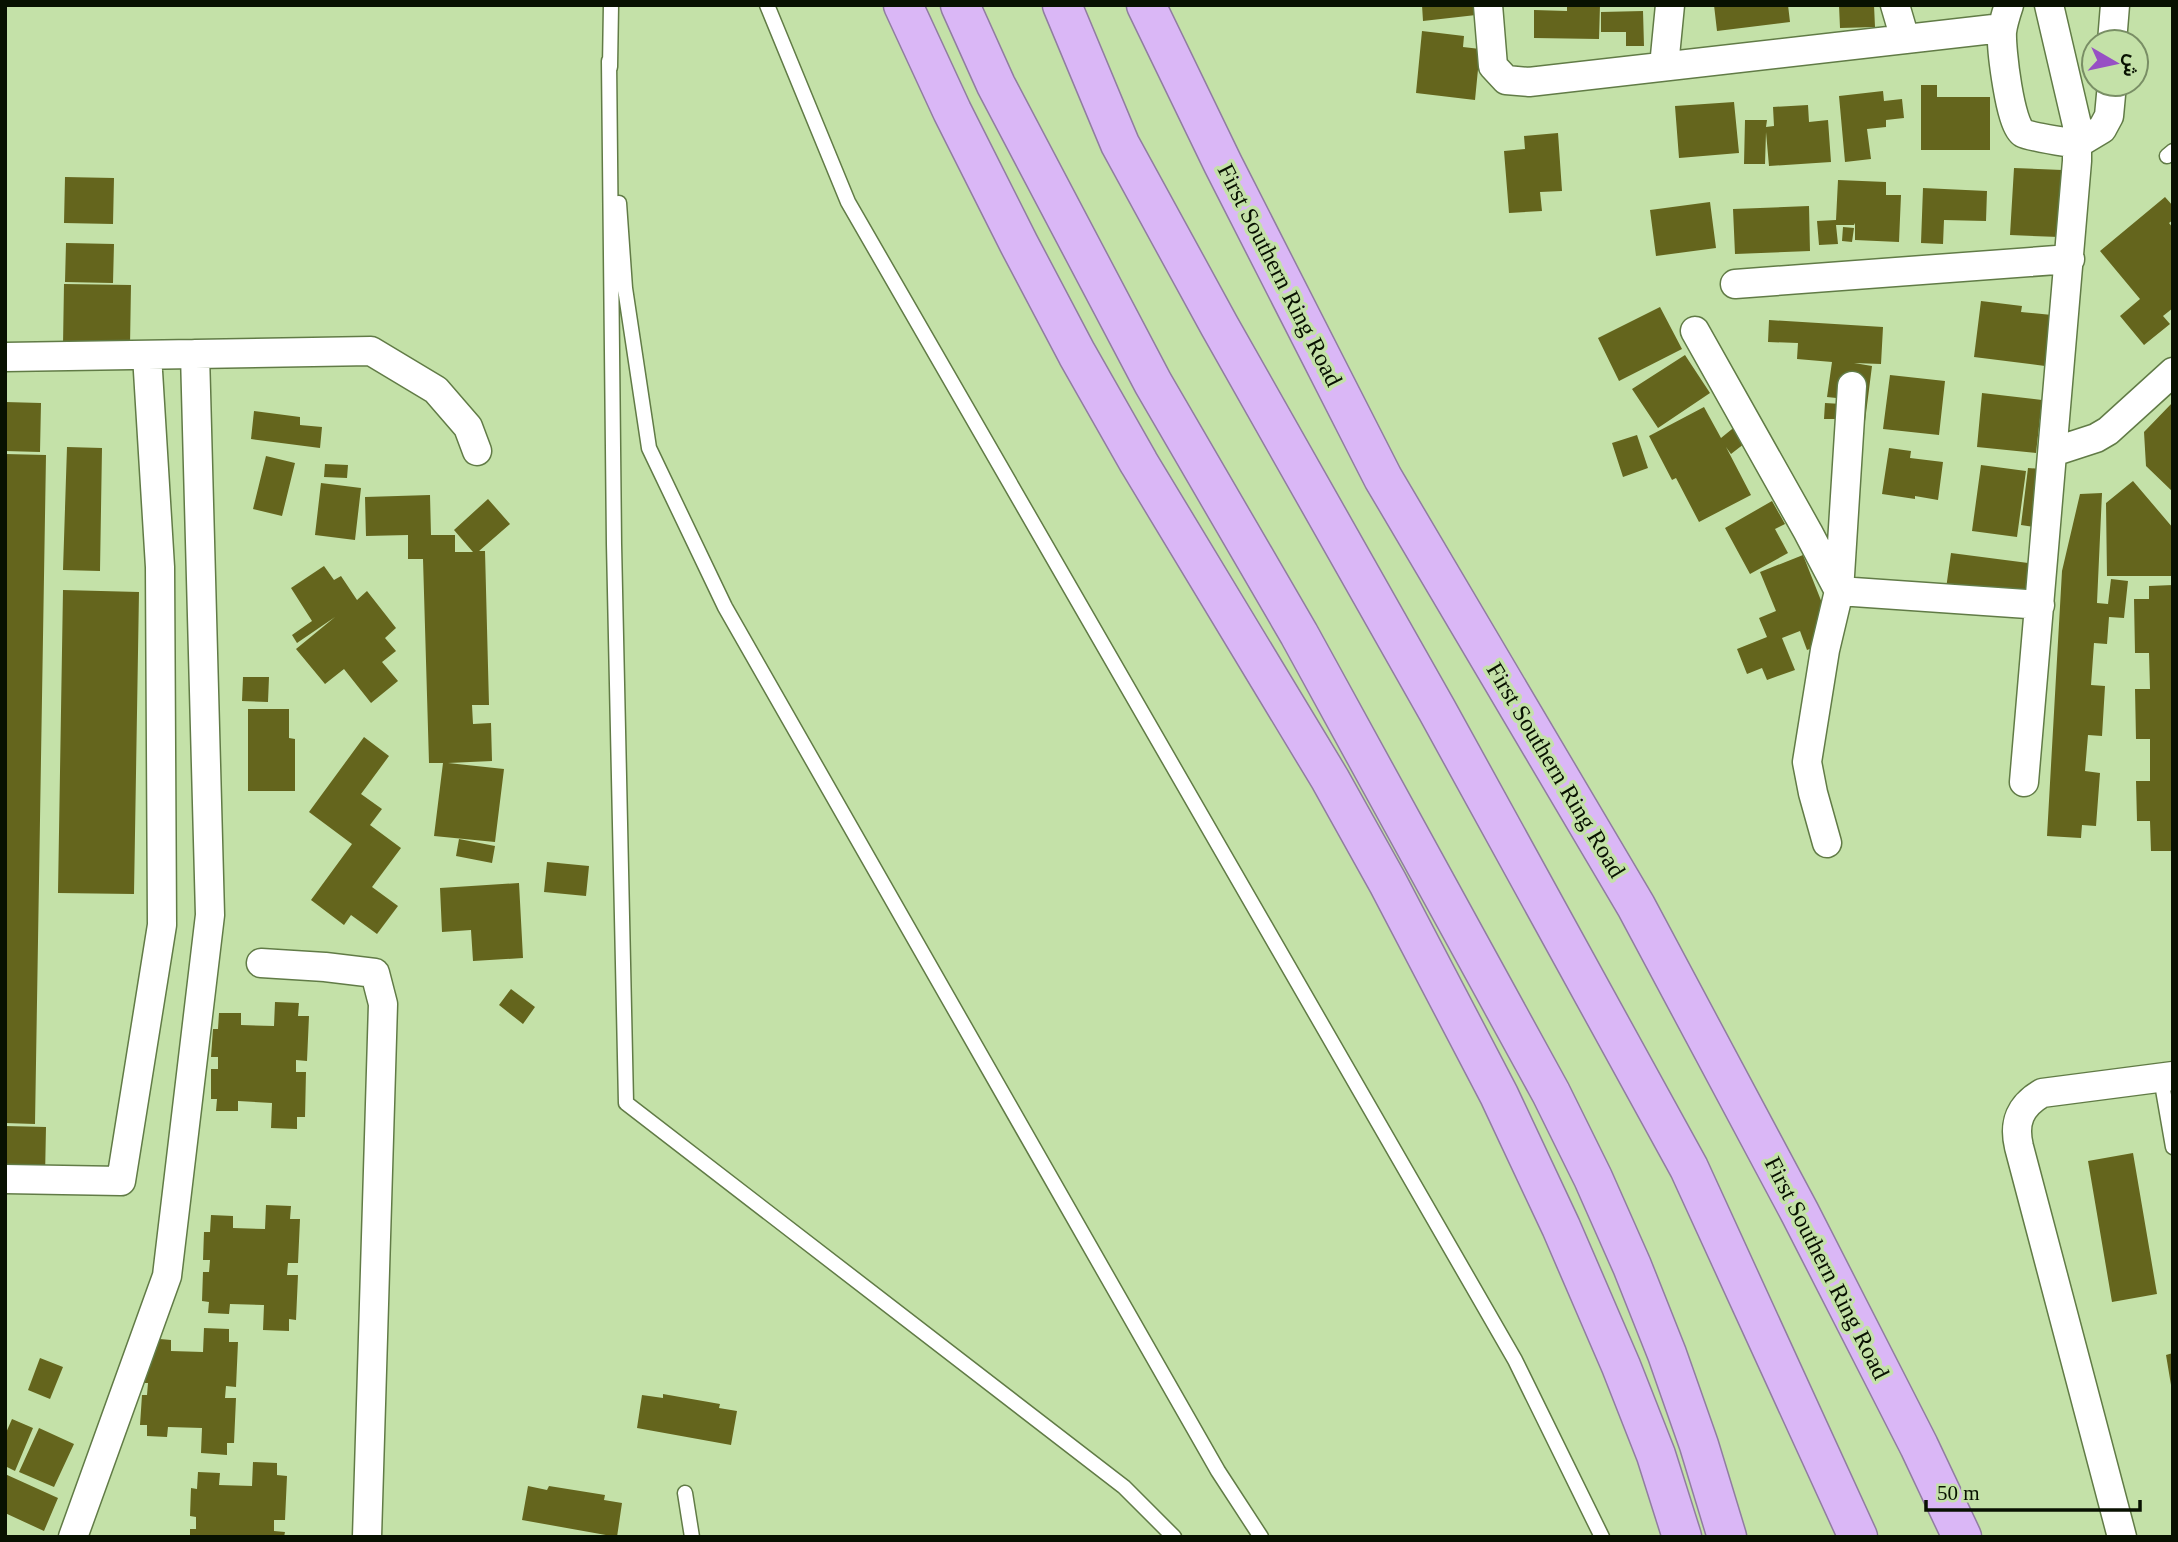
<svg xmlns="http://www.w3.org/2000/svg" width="2178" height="1542" font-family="'Times New Roman',Vazirmatn,serif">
<rect width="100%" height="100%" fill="#c4e1a8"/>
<path fill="#64651d" d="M 1422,5 L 1475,5 L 1476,15 L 1423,21 Z
M 1567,5 L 1600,5 L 1599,39 L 1534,38 L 1534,10 L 1567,11 Z
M 1714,5 L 1788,5 L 1790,22 L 1717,31 Z
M 1839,5 L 1874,5 L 1875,27 L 1840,28 Z
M 1643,11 L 1644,46 L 1626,46 L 1626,32 L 1601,32 L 1601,12 Z
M 1422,31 L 1464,36 L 1463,47 L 1480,49 L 1475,100 L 1416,93 Z
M 1921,85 L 1937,85 L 1937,97 L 1990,97 L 1990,150 L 1921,150 Z
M 1883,91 L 1884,101 L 1902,99 L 1904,118 L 1886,120 L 1886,127 L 1867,129 L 1871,159 L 1845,162 L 1839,96 Z
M 1734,102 L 1739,153 L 1679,158 L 1675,106 Z
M 1808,105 L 1809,122 L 1828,120 L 1831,162 L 1769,166 L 1766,132 L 1765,164 L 1744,164 L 1745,120 L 1767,120 L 1766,127 L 1774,126 L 1773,107 Z
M 1558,133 L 1562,191 L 1540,192 L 1542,211 L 1509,213 L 1504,151 L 1525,149 L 1524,136 Z
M 2014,168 L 2062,170 L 2059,237 L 2010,235 Z
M 65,177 L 114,178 L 113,224 L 64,223 Z
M 1838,180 L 1886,182 L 1886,195 L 1901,195 L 1899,242 L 1855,240 L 1855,223 L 1854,225 L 1836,225 L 1838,244 L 1819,245 L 1817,221 L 1836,220 Z
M 1923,188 L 1987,191 L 1986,221 L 1944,220 L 1943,244 L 1921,243 Z
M 2165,197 L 2173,206 L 2173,220 L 2169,223 L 2173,228 L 2173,308 L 2163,316 L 2170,324 L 2144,345 L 2120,316 L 2140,299 L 2100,251 Z
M 1710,202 L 1716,248 L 1656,256 L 1650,210 Z
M 1809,206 L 1810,251 L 1735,254 L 1733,209 Z
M 1843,227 L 1854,228 L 1852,242 L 1842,241 Z
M 66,243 L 114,244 L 113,283 L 65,282 Z
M 64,284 L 131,285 L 130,346 L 63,345 Z
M 1981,301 L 2022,306 L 2021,312 L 2052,315 L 2045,366 L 1974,357 Z
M 1660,307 L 1682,349 L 1619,381 L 1598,338 Z
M 1769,320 L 1883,327 L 1881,364 L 1854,363 L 1872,366 L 1865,421 L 1843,419 L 1846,399 L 1827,397 L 1832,362 L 1797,359 L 1798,343 L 1768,342 Z
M 1685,355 L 1710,393 L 1658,428 L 1632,389 Z
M 1890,375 L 1945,381 L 1939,435 L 1883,429 Z
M 1982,393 L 2042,400 L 2036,453 L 1977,447 Z
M 5,402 L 41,403 L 40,452 L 5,451 Z
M 2173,402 L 2173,492 L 2146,466 L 2144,432 Z
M 1825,403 L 1842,404 L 1842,419 L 1824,419 Z
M 1704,407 L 1721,438 L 1737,425 L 1749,440 L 1731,454 L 1726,447 L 1751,495 L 1699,522 L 1676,478 L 1672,480 L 1649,436 Z
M 254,411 L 300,417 L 300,425 L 322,427 L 320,448 L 251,439 Z
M 1637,435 L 1648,468 L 1623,477 L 1612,443 Z
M 67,447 L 102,448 L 100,571 L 63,570 Z
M 1889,448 L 1911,451 L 1910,458 L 1943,462 L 1938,500 L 1915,496 L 1915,499 L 1882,494 Z
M 5,454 L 46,455 L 35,1124 L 5,1123 Z
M 266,456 L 295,463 L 282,516 L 253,509 Z
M 325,464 L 348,465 L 347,478 L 324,477 Z
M 1981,465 L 2026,471 L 2017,537 L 1972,531 Z
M 2028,468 L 2042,469 L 2034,527 L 2021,525 Z
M 2133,481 L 2173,528 L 2173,576 L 2107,576 L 2106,503 Z
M 321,483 L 361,488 L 355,540 L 315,535 Z
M 2102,493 L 2097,603 L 2108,604 L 2111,579 L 2128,581 L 2124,618 L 2109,617 L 2107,644 L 2094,643 L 2091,685 L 2105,686 L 2102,736 L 2088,735 L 2085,771 L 2100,773 L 2096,826 L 2082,825 L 2081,838 L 2047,836 L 2062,571 L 2080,494 Z
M 430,495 L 431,535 L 455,535 L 455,552 L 473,552 L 454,530 L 488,499 L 510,524 L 479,551 L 485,551 L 489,705 L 472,705 L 473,724 L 491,723 L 492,761 L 448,763 L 504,769 L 495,842 L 434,836 L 443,763 L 429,763 L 423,559 L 408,559 L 408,535 L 366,536 L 365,497 Z
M 1772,501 L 1785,524 L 1775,529 L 1788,553 L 1750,574 L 1725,528 Z
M 1951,553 L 2035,564 L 2029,614 L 1944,603 Z
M 1803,555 L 1822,603 L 1824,602 L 1839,638 L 1807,650 L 1800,631 L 1782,638 L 1795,670 L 1767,680 L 1762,668 L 1747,674 L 1737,649 L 1767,637 L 1759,618 L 1776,611 L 1760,572 Z
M 324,566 L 334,580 L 341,576 L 357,600 L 367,591 L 396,628 L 385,638 L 396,651 L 382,662 L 398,681 L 371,703 L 344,669 L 325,684 L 296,649 L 335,617 L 297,643 L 292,635 L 312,621 L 291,588 Z
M 2173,585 L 2173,851 L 2151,851 L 2150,821 L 2137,821 L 2136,781 L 2150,781 L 2150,739 L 2136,739 L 2135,689 L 2150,689 L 2149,653 L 2135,653 L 2134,599 L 2149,599 L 2149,586 Z
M 63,590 L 139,592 L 134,894 L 58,893 Z
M 243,677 L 269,677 L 268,702 L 242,701 Z
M 248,709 L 289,709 L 289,738 L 295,739 L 295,791 L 248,791 Z
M 364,737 L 389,756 L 361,794 L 382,809 L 370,825 L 401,848 L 372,887 L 398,906 L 377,934 L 351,915 L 344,925 L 311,900 L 352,844 L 309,812 Z
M 459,839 L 495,846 L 492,863 L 456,856 Z
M 547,862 L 589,866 L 586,896 L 544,892 Z
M 519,883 L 523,958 L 473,961 L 471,930 L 442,932 L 440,888 Z
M 511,989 L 535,1007 L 523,1024 L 499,1005 Z
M 275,1002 L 299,1003 L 298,1016 L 309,1016 L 307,1061 L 296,1060 L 296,1072 L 306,1072 L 305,1117 L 297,1117 L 297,1129 L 271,1128 L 272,1103 L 238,1101 L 238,1111 L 216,1111 L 217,1099 L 211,1099 L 211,1069 L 218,1069 L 218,1057 L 211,1057 L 213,1029 L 218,1029 L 219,1013 L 241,1013 L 241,1025 L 274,1026 Z
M 5,1126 L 46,1127 L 45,1177 L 5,1177 Z
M 2133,1153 L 2157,1294 L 2112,1302 L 2088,1161 Z
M 266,1205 L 291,1206 L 290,1219 L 300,1219 L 298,1263 L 288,1263 L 287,1275 L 298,1275 L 296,1320 L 289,1319 L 289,1331 L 263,1330 L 264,1305 L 230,1304 L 229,1314 L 208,1313 L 209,1302 L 202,1301 L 203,1272 L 209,1272 L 210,1260 L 203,1260 L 204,1232 L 210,1232 L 211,1215 L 233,1216 L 233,1228 L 265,1229 Z
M 204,1328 L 229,1329 L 229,1342 L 238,1342 L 236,1387 L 226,1386 L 225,1398 L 236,1398 L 234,1443 L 227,1443 L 227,1455 L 201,1453 L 202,1428 L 168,1427 L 167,1437 L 147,1436 L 147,1425 L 140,1425 L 142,1395 L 147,1395 L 148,1383 L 141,1383 L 149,1338 L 171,1340 L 171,1351 L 203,1352 Z
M 2173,1353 L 2173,1385 L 2171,1385 L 2166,1355 Z
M 40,1358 L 63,1367 L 50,1399 L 28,1390 Z
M 663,1394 L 720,1404 L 719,1408 L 737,1411 L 731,1445 L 637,1428 L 642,1395 L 663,1398 Z
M 12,1419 L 33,1428 L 15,1471 L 5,1466 L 5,1435 Z
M 39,1428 L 74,1444 L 54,1487 L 19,1472 Z
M 253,1462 L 277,1463 L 277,1475 L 287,1476 L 285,1520 L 274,1520 L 274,1531 L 285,1532 L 284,1537 L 190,1537 L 190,1529 L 196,1529 L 196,1517 L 190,1516 L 191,1488 L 197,1489 L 198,1472 L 220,1473 L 219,1485 L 252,1486 Z
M 5,1474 L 58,1498 L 44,1531 L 5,1513 Z
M 528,1486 L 547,1490 L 549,1486 L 605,1495 L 604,1500 L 622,1503 L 617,1537 L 522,1520 Z"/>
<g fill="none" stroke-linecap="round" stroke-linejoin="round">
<defs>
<path id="service" d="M 767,5 L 848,202 L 1515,1360 L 1602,1537
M 609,61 L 614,544 L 626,1103 L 1124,1487 L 1174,1537
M 610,67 L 611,5
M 2167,156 L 2173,151
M 619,203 L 625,288 L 649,448 L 725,607 L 1218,1471 L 1261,1537
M 2161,1078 L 2173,1147
M 685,1493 L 692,1537"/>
<path id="minor" d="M 1488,5 L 1493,66 L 1506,80 L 1529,82 L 2002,28
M 1895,5 L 1905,39
M 2009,5 C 2006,14 2003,23 2002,32 C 2001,48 2010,126 2023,133 C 2030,137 2066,142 2077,144 L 2102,129 L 2109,116 L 2112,84
M 2112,42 L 2115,5
M 1664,66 L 1670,5
M 1735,284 L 2070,259
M 1695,331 L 1808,532 L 1839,591 L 1825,650 L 1807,762 L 1813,793 L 1827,843
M 195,354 L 371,351 L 436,390 L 468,427 L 477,451
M 5,357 L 195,354 L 210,915 L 167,1276 L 73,1537
M 1852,386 L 1839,591 L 2040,605
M 2053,452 L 2096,438 L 2108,431 L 2173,372
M 2024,782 L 2077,161 L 2077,125 L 2049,5
M 261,963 L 325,967 L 375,973 L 383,1004 L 367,1537
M 5,1179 L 121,1181 L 162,925 L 160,567 L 147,355
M 2122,1537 L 2019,1147 C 2013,1122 2020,1106 2042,1093 L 2173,1076"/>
<path id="motorway" d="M 903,5 L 952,111 L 1019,244 L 1077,354 L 1139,463 L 1330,779 L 1388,883 L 1499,1095 L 1561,1227 L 1621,1366 L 1656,1455 L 1682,1537
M 960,5 L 996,85 L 1153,383 L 1299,634 L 1551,1093 L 1593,1178 L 1632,1266 L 1667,1354 L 1699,1445 L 1727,1537
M 1062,5 L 1120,144 L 1219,325 L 1437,710 L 1689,1168 L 1858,1537
M 1146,5 L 1223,164 L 1383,478 L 1636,906 L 1800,1213 L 1919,1446 L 1962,1537"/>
</defs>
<use href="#service" stroke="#617b46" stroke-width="17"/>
<use href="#minor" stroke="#617b46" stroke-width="31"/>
<use href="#motorway" stroke="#907da0" stroke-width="41"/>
<use href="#service" stroke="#fff" stroke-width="14"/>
<use href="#minor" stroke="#fff" stroke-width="28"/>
<use href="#motorway" stroke="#dab7f6" stroke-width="38"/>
</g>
<g text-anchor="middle" stroke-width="7" stroke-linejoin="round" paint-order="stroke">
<g font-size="24" fill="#081101" stroke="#c4e1a8">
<text transform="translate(1280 275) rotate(63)" y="8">First Southern Ring Road</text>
<text transform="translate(1556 770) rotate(59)" y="8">First Southern Ring Road</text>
<text transform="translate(1827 1268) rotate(63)" y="8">First Southern Ring Road</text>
</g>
</g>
<rect width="2178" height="1542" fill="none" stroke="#081101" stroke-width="14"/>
<g transform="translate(2115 63) rotate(99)"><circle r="33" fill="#c4e1a8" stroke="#798e65" stroke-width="2"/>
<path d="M0-5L12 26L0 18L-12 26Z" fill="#9750c4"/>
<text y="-10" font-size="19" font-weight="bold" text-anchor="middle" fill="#081101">ش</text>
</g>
<path d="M1926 1500v10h214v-10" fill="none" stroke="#081101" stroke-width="3.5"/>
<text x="1937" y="1500" font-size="21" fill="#081101" stroke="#c4e1a8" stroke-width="5" paint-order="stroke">50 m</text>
</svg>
